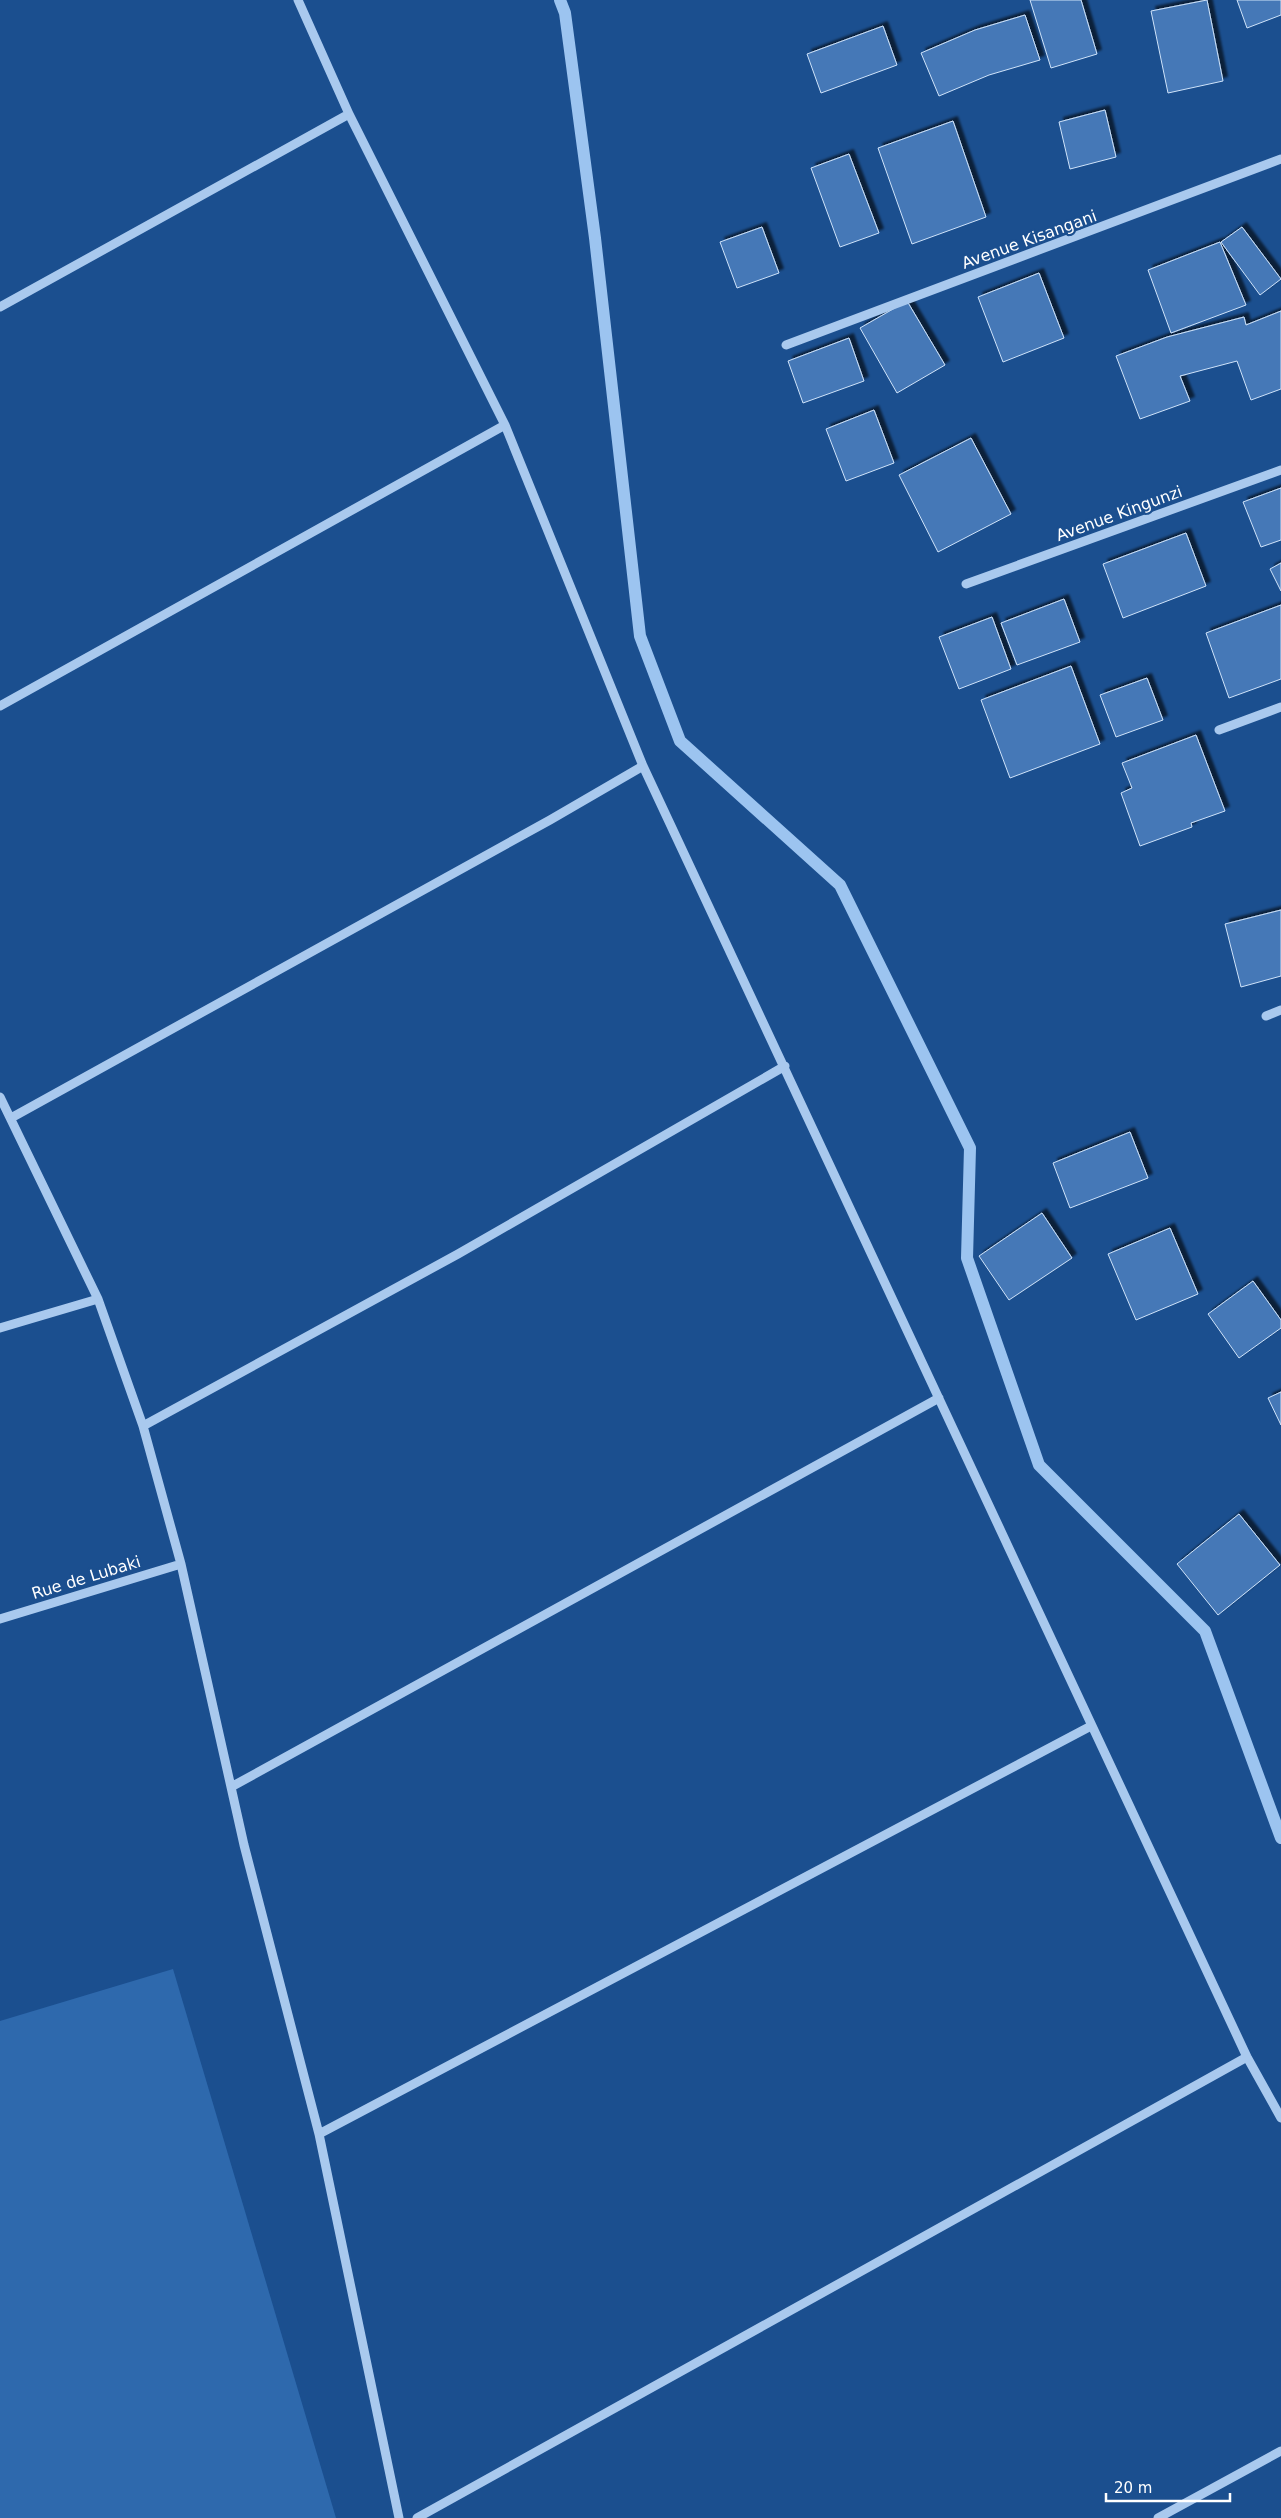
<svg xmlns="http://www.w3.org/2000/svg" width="1281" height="2518" font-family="'DejaVu Sans',sans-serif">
<defs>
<filter id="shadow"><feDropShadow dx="4.5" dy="-4.5" stdDeviation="1" flood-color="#0009"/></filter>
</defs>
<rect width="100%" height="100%" fill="#1b4f8f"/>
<path fill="#2e69ad" d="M 173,1969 L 336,2518 L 0,2518 L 0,2021 Z"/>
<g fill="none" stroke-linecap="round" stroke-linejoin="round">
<path stroke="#9cc4f0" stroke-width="12" d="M 560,0 L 565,13 L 595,238 L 640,636 L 680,741 L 840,885 L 970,1148 L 967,1258 L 1039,1465 L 1205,1631 L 1281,1838"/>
</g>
<path fill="#4478b7" stroke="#cfe3fa" filter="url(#shadow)" d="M 1030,0 L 1081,0 L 1097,54 L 1051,68 Z
M 1207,0 L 1223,81 L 1168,93 L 1151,11 Z
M 1237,0 L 1281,0 L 1281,15 L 1247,28 Z
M 1025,15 L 1040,60 L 989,75 L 939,96 L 921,53 L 975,30 Z
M 883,26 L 897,65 L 821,93 L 807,54 Z
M 1105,110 L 1116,157 L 1070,169 L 1059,122 Z
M 953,121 L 986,217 L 912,244 L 878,148 Z
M 849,154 L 879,233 L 840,247 L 811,168 Z
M 762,227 L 779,273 L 737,288 L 720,242 Z
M 1242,227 L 1281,279 L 1260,295 L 1221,242 Z
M 1220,242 L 1246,305 L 1171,333 L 1148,270 Z
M 1039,273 L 1064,338 L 1003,362 L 978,297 Z
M 907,301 L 945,365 L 897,393 L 860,328 Z
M 1281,311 L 1281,389 L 1251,400 L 1237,361 L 1180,376 L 1190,401 L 1140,419 L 1116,356 L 1167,337 L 1244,317 L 1246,325 Z
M 849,338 L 864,381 L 803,403 L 788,361 Z
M 874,410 L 894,463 L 846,481 L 826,429 Z
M 971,438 L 1011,514 L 938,552 L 899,475 Z
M 1281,488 L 1281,540 L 1261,547 L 1243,502 Z
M 1186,533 L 1206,586 L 1123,618 L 1103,564 Z
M 1281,563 L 1281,591 L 1270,569 Z
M 1064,599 L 1080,642 L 1017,665 L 1001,623 Z
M 1281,605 L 1281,679 L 1229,698 L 1206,633 Z
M 992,617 L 1011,669 L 959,689 L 939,637 Z
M 1071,666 L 1100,744 L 1010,778 L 981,700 Z
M 1147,678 L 1163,720 L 1116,737 L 1100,695 Z
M 1196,735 L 1225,811 L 1191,823 L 1192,827 L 1140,846 L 1121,793 L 1132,788 L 1122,763 Z
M 1281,910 L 1281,976 L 1241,987 L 1225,924 Z
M 1130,1132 L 1148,1178 L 1070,1208 L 1053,1163 Z
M 1042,1213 L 1072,1258 L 1009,1300 L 979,1256 Z
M 1170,1228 L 1198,1294 L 1136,1320 L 1108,1254 Z
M 1253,1281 L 1281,1320 L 1281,1328 L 1239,1358 L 1208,1314 Z
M 1281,1392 L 1281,1425 L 1268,1398 Z
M 1239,1514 L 1280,1565 L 1218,1615 L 1177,1564 Z"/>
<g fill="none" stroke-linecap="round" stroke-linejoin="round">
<path stroke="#a9c9ee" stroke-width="9" d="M 298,0 L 349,114 L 505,425 L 643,766 L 1247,2057 L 1281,2118
M 0,307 L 349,114
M 786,345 L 1281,159
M 966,584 L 1281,470
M 0,706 L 505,425
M 1219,730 L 1281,707
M 1266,1016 L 1281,1010
M 0,1097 L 98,1299 L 143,1426 L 181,1564 L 244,1845 L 319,2134 L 399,2518
M 11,1118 L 550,820 L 643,766
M 0,1328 L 98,1299
M 143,1426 L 458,1254 L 785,1066
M 0,1619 L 181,1564
M 231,1787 L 939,1398
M 319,2134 L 1091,1726
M 417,2518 L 1247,2057
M 1158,2518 L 1281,2451"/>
</g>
<g text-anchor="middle" stroke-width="4.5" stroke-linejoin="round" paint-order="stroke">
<g font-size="16" fill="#fff" stroke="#1b4f8f">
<text transform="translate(1029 239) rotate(-20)" y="6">Avenue Kisangani</text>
<text transform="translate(1119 513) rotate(-20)" y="6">Avenue Kingunzi</text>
<text transform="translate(86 1577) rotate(-17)" y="6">Rue de Lubaki</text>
</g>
</g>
<path d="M1106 2493v8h124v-8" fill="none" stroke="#ffffff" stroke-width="2.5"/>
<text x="1114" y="2493" font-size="15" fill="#ffffff" stroke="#1b4f8f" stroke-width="4" paint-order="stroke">20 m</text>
</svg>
